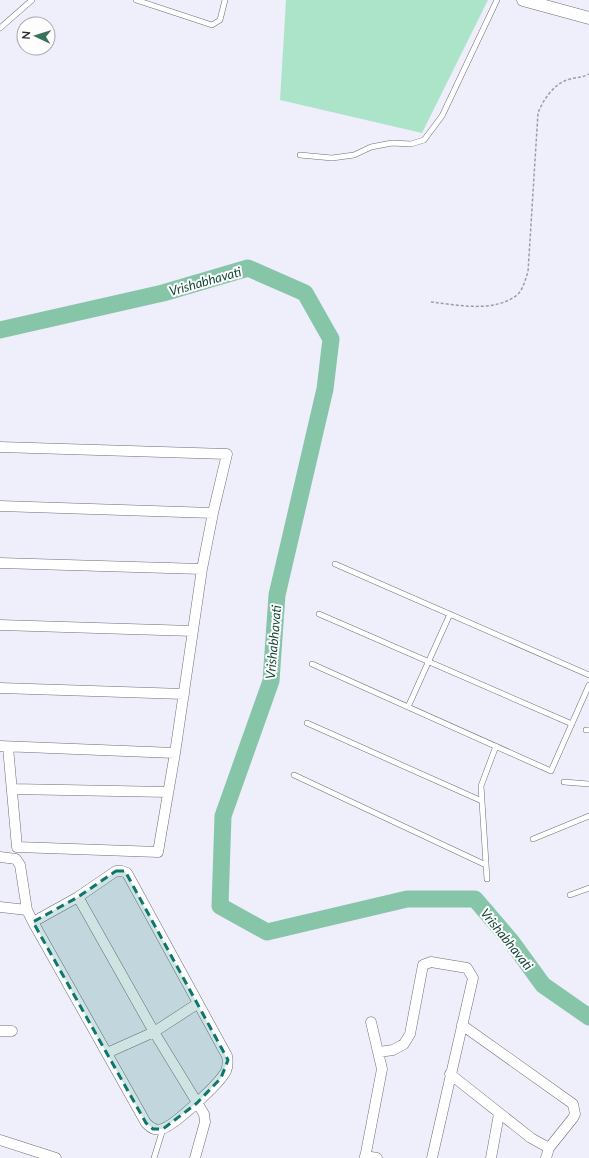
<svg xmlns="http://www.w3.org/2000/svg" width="589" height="1158" font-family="Lato,sans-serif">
<rect width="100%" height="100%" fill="#efeefb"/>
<path fill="#ace4ca" d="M 286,0 L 488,0 L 422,133 L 280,100 Z"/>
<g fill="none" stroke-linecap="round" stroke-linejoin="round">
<path stroke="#87c5a9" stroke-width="17" d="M 0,330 L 163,293 L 248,268 L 305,293 L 331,339 L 325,389 L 277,595 L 271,681 L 223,816 L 220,906 L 267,932 L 407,899 L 475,899 L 511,941 L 543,985 L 589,1017"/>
<defs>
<path id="service" d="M 136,0 L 212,25 L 220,20 L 225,0
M 0,28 L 32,0
M 300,155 L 332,158 L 354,155 L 371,147 L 392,143 L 411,144 L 424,140 L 442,116 L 497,0
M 335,564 L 589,675
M 319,614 L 572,724
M 312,664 L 551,771 L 589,685
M 408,707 L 450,614
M 307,723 L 482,801
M 586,730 L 589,730
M 294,775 L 486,865
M 564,782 L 589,784
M 533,839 L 589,816
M 487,879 L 481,786 L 496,746
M 570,895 L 589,888
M 154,1158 L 163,1129"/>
<path id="minor" d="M 0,447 L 227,454 L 213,513
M 0,506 L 213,513 L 202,569
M 0,563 L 202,569 L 175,753 L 0,746
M 0,625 L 193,631
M 0,688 L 184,694
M 8,747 L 17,847 L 158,852 L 175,753
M 12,789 L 168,792
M 0,857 L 16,859 L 20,865 L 27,910 L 33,922 L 146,1123 C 151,1128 155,1131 162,1129 C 175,1125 220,1083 226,1071 C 228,1066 228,1061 227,1056 L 127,873 L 122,871 L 116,871 L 78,897 L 33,922
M 78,897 L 154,1032 L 204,1114 L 205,1122 L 195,1158
M 0,907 L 27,910
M 462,1025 L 573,1104 L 575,1114 L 573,1118 L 549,1148 L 546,1158
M 0,1031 L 12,1031
M 379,1052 L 393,1050 L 404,1044 L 410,1034 L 423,965 L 431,962 L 467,968 L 473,978 L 432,1158
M 107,1053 L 154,1032 L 197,1004
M 450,1074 L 531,1138 L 549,1148
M 0,1140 L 56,1158
M 365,1156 L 377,1158
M 365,1158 L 382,1069 L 371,1022
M 491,1158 L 499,1114"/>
<path id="tertiary" d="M 523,0 L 589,18"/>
</defs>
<use href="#service" stroke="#6e6d79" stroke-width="6"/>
<use href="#minor" stroke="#6e6d79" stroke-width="11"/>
<use href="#tertiary" stroke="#6e6d79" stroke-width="13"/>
<path stroke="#9d9ca6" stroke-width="1.5" stroke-dasharray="3 2" stroke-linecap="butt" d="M 431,302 C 458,305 494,313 517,295 C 523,290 525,280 528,272 L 538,113 C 543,100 554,84 567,80 C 575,77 582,78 589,74"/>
<use href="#service" stroke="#fff" stroke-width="5"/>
<use href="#minor" stroke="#fff" stroke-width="10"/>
<use href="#tertiary" stroke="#fff" stroke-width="12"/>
</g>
<path fill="#0f766e" fill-opacity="0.2" stroke="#0f766e" stroke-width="3" stroke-dasharray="8 5" stroke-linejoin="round" d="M 116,871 L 125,871 L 228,1060 L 221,1078 L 197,1103 L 163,1129 L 153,1129 L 146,1123 L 33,922 L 78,897 Z"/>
<g text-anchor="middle" stroke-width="4" stroke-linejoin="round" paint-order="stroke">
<g font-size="13" font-style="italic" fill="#174937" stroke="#fdfdfd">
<text transform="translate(205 281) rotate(-16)" y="5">Vrishabhavati</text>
<text transform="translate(273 642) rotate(-85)" y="5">Vrishabhavati</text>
<text transform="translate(507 939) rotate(51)" y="5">Vrishabhavati</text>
</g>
</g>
<g transform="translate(36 36) rotate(274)"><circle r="19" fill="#fdfdfd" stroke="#a8a8aa"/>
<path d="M0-3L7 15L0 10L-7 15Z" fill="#39725b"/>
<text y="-6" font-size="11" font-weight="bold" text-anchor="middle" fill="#29292e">N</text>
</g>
</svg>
